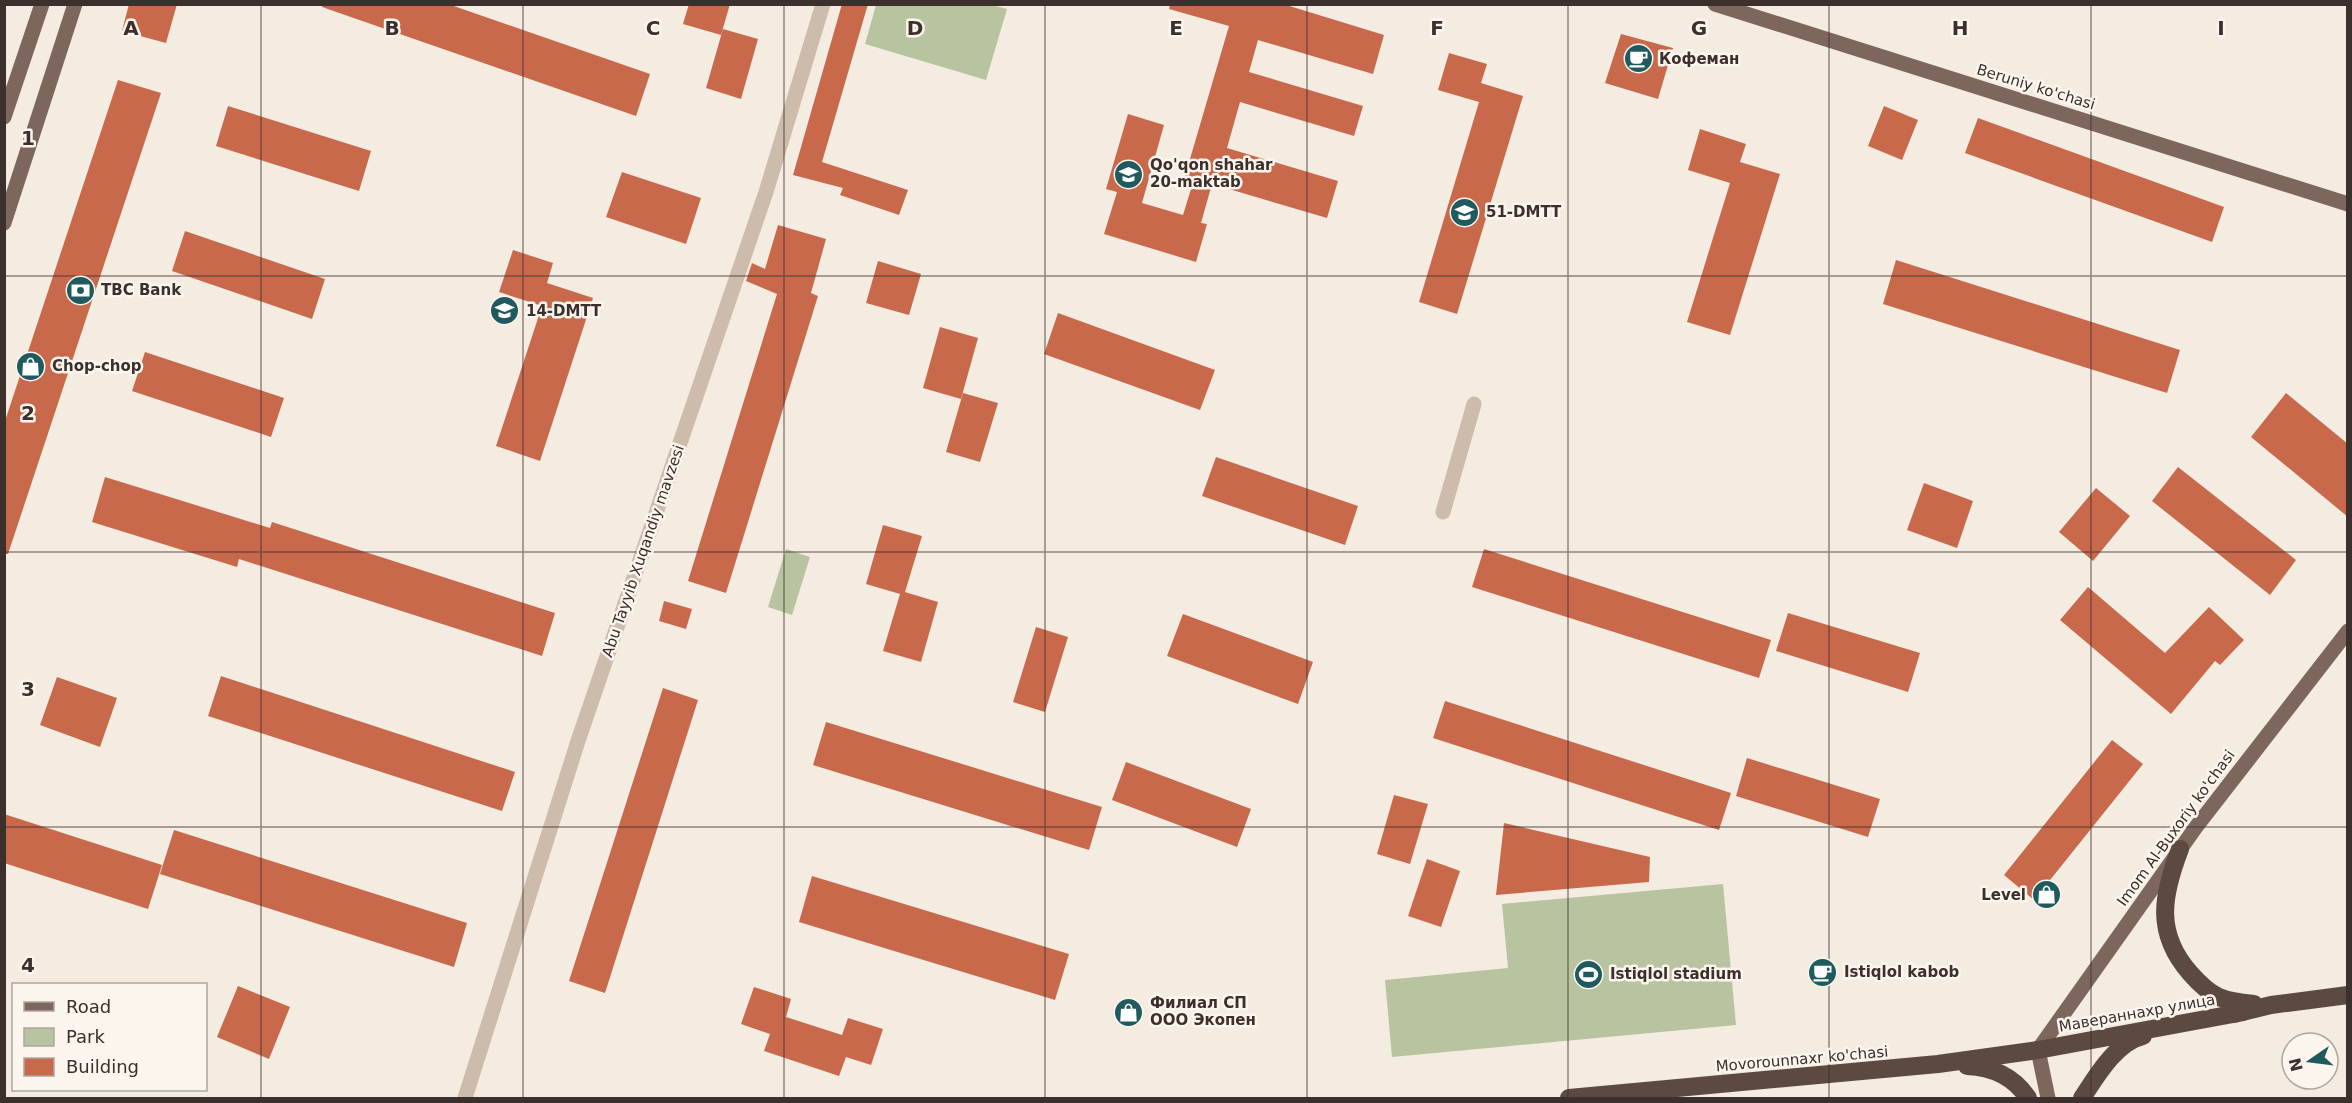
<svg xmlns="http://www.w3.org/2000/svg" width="2352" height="1103" font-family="'DejaVu Sans',sans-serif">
<rect width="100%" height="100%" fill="#f4ebe1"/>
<path fill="#b8c4a0" d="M 992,5 L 1007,9 L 986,80 L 865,44 L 876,5 Z
M 786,549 L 810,557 L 792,615 L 768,607 Z
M 1723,884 L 1736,1025 L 1392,1057 L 1385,980 L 1508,968 L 1502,904 Z"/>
<path fill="#c8694b" d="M 129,4 L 177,4 L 166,43 L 122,31 Z
M 323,4 L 448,4 L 650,74 L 636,116 L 322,7 Z
M 689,4 L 730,4 L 721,35 L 683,24 Z
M 842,4 L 868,4 L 822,162 L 908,190 L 899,215 L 840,195 L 843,188 L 793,175 Z
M 1170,4 L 1283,4 L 1384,35 L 1373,74 L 1258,40 L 1249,72 L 1363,106 L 1354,136 L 1240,102 L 1227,148 L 1338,181 L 1327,218 L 1212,184 L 1201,223 L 1207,224 L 1196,262 L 1104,234 L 1117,192 L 1106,189 L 1128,114 L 1164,125 L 1142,203 L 1183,215 L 1194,179 L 1185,176 L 1229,26 L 1169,9 Z
M 723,29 L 758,39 L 741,99 L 706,88 Z
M 1621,34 L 1673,48 L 1658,99 L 1605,83 Z
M 1449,53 L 1487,64 L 1481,83 L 1523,96 L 1457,314 L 1419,302 L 1479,102 L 1438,90 Z
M 118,80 L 161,93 L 8,554 L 4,554 L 4,424 Z
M 228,106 L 371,151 L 359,191 L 216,146 Z
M 1884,106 L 1918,120 L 1902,160 L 1868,146 Z
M 1978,118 L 2224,207 L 2212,242 L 1965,153 Z
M 1700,129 L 1746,144 L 1740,162 L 1780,174 L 1730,335 L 1687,322 L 1730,183 L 1688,170 Z
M 622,172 L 701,198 L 686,244 L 606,217 Z
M 778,225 L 826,239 L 811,293 L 818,296 L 726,593 L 688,581 L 777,294 L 746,281 L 752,263 L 765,269 Z
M 185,231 L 325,279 L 312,319 L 172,271 Z
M 513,250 L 553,263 L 547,283 L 593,298 L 540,461 L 496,446 L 542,306 L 499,292 Z
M 1896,260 L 2180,350 L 2167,393 L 1883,304 Z
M 878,261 L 921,274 L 909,315 L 866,303 Z
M 1058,313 L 1215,370 L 1200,410 L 1044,354 Z
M 940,327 L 978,338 L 961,399 L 923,388 Z
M 145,352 L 284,398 L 271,437 L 132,391 Z
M 963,393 L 998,403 L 980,462 L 946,452 Z
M 2286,393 L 2348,444 L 2348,517 L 2251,437 Z
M 1216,457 L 1358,506 L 1345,545 L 1202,496 Z
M 2178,467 L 2296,560 L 2270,595 L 2152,501 Z
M 105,477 L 270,528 L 272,522 L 555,613 L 542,656 L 239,559 L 237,567 L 92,522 Z
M 1924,483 L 1973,501 L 1957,548 L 1907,530 Z
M 2096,488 L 2130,516 L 2093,561 L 2059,532 Z
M 883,525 L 922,536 L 905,592 L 938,602 L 921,662 L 883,651 L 900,594 L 866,584 Z
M 1484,549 L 1771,640 L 1759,678 L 1472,587 Z
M 2088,587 L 2165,653 L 2209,607 L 2244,640 L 2220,665 L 2215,661 L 2171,714 L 2060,620 Z
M 664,601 L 692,609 L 686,629 L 659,621 Z
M 1788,613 L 1920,653 L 1908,692 L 1776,651 Z
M 1183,614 L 1313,662 L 1298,704 L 1167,656 Z
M 1036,627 L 1068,637 L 1045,712 L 1013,702 Z
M 221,676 L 515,772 L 502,811 L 208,716 Z
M 57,677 L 117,698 L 100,747 L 40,725 Z
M 663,688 L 698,700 L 605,993 L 569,981 Z
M 1445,701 L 1731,793 L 1719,830 L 1433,738 Z
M 826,722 L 1102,807 L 1089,850 L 813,765 Z
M 2112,740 L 2143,764 L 2034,900 L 2004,875 Z
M 1747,758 L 1880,799 L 1868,837 L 1736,796 Z
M 1126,762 L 1251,809 L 1237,847 L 1112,800 Z
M 1394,795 L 1428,804 L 1410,864 L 1377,854 Z
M 4,814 L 162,865 L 148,909 L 4,863 Z
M 1504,823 L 1650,857 L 1649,882 L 1496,895 Z
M 174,830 L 467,923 L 454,967 L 160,874 Z
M 1427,859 L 1460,871 L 1441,927 L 1408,916 Z
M 812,876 L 1069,954 L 1055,1000 L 799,922 Z
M 238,986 L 290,1007 L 269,1059 L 217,1037 Z
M 754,987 L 791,999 L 786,1017 L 842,1035 L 848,1018 L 883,1029 L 871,1065 L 846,1057 L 839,1076 L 764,1051 L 770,1034 L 741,1024 Z"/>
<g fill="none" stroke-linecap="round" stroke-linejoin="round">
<path stroke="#cdbbac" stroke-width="15" d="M 1443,512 L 1474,404
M 465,1098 L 578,741 L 766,192 L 823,4"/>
<path stroke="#7d675c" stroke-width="15" d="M 1715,4 L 2348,204
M 4,117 L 42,4
M 4,223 L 75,4
M 2048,1098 L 2038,1050 L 2196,827 L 2348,631"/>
<path stroke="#5c4a42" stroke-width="18" d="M 2180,849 C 2162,896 2155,933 2190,973 C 2212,998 2222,1001 2254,1004
M 2234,1014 L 2271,1005 L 2348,995
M 1967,1066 C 1992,1067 2014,1077 2028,1098
M 1569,1098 L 1938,1064 L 2038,1050 L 2244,1012
M 2082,1098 C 2096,1077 2116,1042 2143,1036"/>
</g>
<path fill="none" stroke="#3b302b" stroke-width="1.5" stroke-opacity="0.55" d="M 261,4 L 261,1098M 523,4 L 523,1098M 784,4 L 784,1098M 1045,4 L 1045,1098M 1307,4 L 1307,1098M 1568,4 L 1568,1098M 1829,4 L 1829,1098M 2091,4 L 2091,1098M 4,276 L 2348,276M 4,552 L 2348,552M 4,827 L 2348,827"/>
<defs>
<symbol id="cafe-disc" viewBox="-11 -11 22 22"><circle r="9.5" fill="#1f5a5e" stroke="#fbf5ee"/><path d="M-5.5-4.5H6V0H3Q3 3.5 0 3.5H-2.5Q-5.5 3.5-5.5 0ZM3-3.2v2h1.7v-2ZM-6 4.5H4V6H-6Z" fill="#fff"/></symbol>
<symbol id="school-disc" viewBox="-11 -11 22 22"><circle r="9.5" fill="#1f5a5e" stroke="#fbf5ee"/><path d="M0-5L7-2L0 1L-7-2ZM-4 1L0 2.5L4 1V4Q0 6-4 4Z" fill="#fff"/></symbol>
<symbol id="bank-disc" viewBox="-11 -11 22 22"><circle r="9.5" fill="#1f5a5e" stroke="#fbf5ee"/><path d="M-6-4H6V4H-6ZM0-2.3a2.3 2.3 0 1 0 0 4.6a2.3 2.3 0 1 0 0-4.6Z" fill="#fff"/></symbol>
<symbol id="shop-disc" viewBox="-11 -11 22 22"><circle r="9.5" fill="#1f5a5e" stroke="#fbf5ee"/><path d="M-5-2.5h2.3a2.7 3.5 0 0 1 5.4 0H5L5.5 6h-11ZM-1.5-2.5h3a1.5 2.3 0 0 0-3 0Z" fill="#fff"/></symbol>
<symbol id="stadium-disc" viewBox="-11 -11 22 22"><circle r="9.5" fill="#1f5a5e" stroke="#fbf5ee"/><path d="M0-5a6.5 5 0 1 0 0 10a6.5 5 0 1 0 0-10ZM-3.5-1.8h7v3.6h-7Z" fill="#fff"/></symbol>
</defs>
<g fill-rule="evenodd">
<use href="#cafe-disc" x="1622" y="42" width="33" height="33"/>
<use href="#school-disc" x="1112" y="158" width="33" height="33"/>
<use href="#school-disc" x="1448" y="196" width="33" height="33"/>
<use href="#bank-disc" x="64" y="274" width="33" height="33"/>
<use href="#school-disc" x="488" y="294" width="33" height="33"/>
<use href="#shop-disc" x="14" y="350" width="33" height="33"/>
<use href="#shop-disc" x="2030" y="878" width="33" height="33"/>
<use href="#cafe-disc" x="1806" y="956" width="33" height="33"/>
<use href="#stadium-disc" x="1572" y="958" width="33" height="33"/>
<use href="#shop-disc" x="1112" y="996" width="33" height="33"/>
</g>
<g text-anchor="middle" stroke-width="5" stroke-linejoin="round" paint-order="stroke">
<g font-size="15" font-weight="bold" fill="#3b302b" stroke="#fbf5ee" text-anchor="start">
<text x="1659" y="64">Кофеман</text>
<text x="1150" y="170">Qo'qon shahar<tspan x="1150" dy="17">20-maktab</tspan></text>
<text x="1486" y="217">51-DMTT</text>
<text x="101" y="295">TBC Bank</text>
<text x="526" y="316">14-DMTT</text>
<text x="52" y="371">Chop-chop</text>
<text x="2026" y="900" text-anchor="end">Level</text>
<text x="1844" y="977">Istiqlol kabob</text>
<text x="1610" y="979">Istiqlol stadium</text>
<text x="1150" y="1008">Филиал СП<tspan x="1150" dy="17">ООО Экопен</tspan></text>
</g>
<g font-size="15" fill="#3b302b" stroke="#fbf5ee">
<text transform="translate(2036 87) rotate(17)" y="5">Beruniy ko'chasi</text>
<text transform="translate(643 551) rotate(-71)" y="5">Abu Tayyib Xuqandiy mavzesi</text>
<text transform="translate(2176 828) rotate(-54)" y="5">Imom Al-Buxoriy ko'chasi</text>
<text transform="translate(2137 1013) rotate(-10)" y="5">Мавераннахр улица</text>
<text transform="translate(1802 1059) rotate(-5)" y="5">Movorounnaxr ko'chasi</text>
</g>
</g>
<g font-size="20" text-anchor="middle" font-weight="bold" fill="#3b302b" stroke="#fbf5ee" stroke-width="5" stroke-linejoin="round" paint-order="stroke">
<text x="131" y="35">A</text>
<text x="392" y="35">B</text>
<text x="653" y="35">C</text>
<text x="915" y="35">D</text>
<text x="1176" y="35">E</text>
<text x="1437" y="35">F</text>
<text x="1699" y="35">G</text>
<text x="1960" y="35">H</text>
<text x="2221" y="35">I</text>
<text x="28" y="145">1</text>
<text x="28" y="420">2</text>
<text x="28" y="696">3</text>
<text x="28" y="972">4</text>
</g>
<rect width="2352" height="1103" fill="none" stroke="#3b302b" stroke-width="12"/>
<rect x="12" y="983" width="195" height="108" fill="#fbf5ee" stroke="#aea6a0" stroke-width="1.5"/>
<rect x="24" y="1002" width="30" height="9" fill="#7d675c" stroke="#aea6a0" stroke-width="1.5"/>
<text x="66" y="1013" font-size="18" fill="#3b302b">Road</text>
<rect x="24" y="1028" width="30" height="18" fill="#b8c4a0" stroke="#aea6a0" stroke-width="1.5"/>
<text x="66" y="1043" font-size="18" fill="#3b302b">Park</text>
<rect x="24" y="1058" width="30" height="18" fill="#c8694b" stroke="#aea6a0" stroke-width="1.5"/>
<text x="66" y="1073" font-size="18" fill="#3b302b">Building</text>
<g transform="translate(2310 1061) rotate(256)"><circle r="28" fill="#fbf5ee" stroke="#aea6a0" stroke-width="1.5"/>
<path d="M0-4.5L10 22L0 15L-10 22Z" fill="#1f5a5e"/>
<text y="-9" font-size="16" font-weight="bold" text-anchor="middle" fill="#3b302b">N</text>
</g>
</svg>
